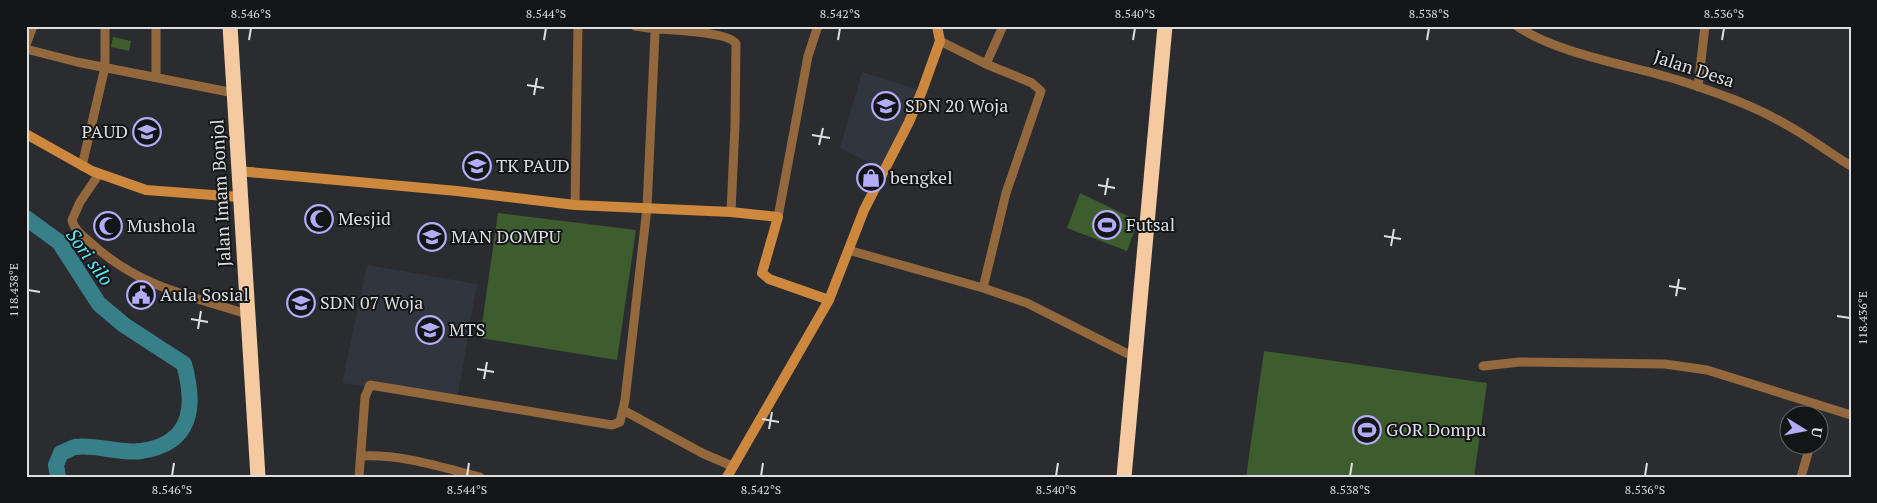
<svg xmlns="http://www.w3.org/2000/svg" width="1877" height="503" font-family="'PT Serif',serif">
<rect width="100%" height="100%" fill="#2a2c30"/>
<path fill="#31363e" d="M 862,72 L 919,90 L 896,143 L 880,168 L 840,148 Z
M 367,265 L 477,284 L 457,400 L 342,383 Z"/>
<path fill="#3e5d2e" d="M 113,37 L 131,41 L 129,51 L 111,47 Z
M 1080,193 L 1138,221 L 1127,251 L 1067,228 Z
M 498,213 L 636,230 L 617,360 L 480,338 Z
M 1264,351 L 1487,383 L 1474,477 L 1246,477 Z"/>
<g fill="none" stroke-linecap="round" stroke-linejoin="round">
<path stroke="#377f89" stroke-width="16" d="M 26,218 L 59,242 L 99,304 L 124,325 L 184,364 C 196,407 192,444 141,451 C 120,454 96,444 75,447 C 71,448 65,452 61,453 L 56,465 L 58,477"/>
<path stroke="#93683c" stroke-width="9" d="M 1517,26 C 1557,54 1630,65 1678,80 C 1715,92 1753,105 1787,125 C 1809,137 1829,153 1851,166
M 656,29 C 671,30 730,32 736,44 L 735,125 L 731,212
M 940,41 L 986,64 L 1032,83 L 1041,91 L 1006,193 L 983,288 L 1027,303 L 1136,358
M 26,45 L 33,26
M 26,49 L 77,62 L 234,93
M 986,64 L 1003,26
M 156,77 L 156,26
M 1698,87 L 1705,26
M 82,166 L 105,67 L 105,26
M 99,174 L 80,202 L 72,220 C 74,230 83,236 91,243 C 139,287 187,295 247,314
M 575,205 L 578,26
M 778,217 L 808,56 L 818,26
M 848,250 L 983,288
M 1483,366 L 1520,362 L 1665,364 L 1707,370 L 1851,415
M 623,410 L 702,453 L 732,466
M 361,456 C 402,454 441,467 480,477
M 359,477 L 365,397 L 370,385 L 612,425 L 620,422 L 625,400 L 647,208 L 655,33 L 656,29 L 635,26
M 1801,477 L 1810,446"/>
<path stroke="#cd883d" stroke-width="10" d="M 26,134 L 92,171 L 146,190 L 239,197
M 238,171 L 457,191 L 575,205 L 731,212 L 778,217 L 762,273 L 769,279 L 829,300
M 727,477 L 829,300 L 864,210 L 909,122 L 922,91 L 940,41 L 937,26"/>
<path stroke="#f5caa1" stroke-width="15" d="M 230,26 L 258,477
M 1124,477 L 1165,26"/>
</g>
<path fill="none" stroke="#dcdee0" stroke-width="2" d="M 249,40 L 251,28M 544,40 L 546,28M 838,40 L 840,28M 1133,40 L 1135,28M 1427,40 L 1429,28M 1722,40 L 1724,28M 527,85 L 544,88M 534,95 L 537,78M 812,135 L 830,138M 819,145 L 823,128M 1098,185 L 1115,188M 1105,195 L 1108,178M 1384,236 L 1401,239M 1391,246 L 1394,229M 1669,286 L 1686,289M 28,290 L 40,292M 1676,296 L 1679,279M 1837,316 L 1850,318M 191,319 L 208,322M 198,329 L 201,311M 477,369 L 494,372M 484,379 L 487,362M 762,419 L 779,422M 769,429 L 772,412M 172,476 L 174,463M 467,476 L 469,463M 761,476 L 763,463M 1056,476 L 1058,463M 1350,476 L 1352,463M 1645,476 L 1647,463"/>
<defs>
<symbol id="school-ring" viewBox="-11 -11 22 22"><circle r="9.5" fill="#141516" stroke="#b4acf9" stroke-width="1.5"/><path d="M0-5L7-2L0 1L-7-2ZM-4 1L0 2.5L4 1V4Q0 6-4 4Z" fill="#b4acf9"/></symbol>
<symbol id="shop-ring" viewBox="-11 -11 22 22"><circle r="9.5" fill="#141516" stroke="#b4acf9" stroke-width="1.5"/><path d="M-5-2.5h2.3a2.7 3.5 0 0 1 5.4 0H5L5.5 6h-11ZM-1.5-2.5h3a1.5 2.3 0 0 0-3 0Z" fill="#b4acf9"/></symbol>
<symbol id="mosque-ring" viewBox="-11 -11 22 22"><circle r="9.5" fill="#141516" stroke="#b4acf9" stroke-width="1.5"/><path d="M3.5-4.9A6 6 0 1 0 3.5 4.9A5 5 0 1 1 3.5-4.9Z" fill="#b4acf9"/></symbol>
<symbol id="stadium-ring" viewBox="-11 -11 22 22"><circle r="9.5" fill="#141516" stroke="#b4acf9" stroke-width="1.5"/><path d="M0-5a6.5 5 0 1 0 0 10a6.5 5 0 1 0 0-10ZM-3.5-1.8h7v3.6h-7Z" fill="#b4acf9"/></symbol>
<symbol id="civic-ring" viewBox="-11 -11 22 22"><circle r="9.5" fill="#141516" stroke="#b4acf9" stroke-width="1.5"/><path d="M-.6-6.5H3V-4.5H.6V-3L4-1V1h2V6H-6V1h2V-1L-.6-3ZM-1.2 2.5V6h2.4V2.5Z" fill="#b4acf9"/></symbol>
</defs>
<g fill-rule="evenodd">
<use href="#school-ring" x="870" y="90" width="32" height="32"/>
<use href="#school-ring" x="131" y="116" width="32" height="32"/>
<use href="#school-ring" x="461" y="150" width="32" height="32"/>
<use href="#shop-ring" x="855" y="162" width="32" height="32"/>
<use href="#mosque-ring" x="303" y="203" width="32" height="32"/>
<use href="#stadium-ring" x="1091" y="209" width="32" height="32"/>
<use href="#mosque-ring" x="92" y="210" width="32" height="32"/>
<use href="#school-ring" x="416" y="221" width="32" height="32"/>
<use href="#civic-ring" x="125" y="279" width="32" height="32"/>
<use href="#school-ring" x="285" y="287" width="32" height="32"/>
<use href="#school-ring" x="414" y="314" width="32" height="32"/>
<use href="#stadium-ring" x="1351" y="414" width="32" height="32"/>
</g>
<g text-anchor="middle" stroke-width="4" stroke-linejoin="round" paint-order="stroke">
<g font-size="18" fill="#dcdee0" stroke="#141516">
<text transform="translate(1694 69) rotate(18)" y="6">Jalan Desa</text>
<text transform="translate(221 193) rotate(-93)" y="6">Jalan Imam Bonjol</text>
</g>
<g font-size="18" fill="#dcdee0" stroke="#141516" text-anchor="start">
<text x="905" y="112">SDN 20 Woja</text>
<text x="128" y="138" text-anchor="end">PAUD</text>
<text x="496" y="172">TK PAUD</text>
<text x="890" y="184">bengkel</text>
<text x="338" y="225">Mesjid</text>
<text x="1126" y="231">Futsal</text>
<text x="127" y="232">Mushola</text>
<text x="451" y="243">MAN DOMPU</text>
<text x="160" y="301">Aula Sosial</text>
<text x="320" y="309">SDN 07 Woja</text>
<text x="449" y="336">MTS</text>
<text x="1386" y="436">GOR Dompu</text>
</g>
<g font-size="19" font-style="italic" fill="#5ce7fb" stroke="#141516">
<text transform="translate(90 257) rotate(54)" y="7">Sori silo</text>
</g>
</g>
<rect width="1877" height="503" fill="none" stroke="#141516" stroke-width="55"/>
<g transform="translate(1804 430) rotate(100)"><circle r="24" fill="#141516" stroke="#646567"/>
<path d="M0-4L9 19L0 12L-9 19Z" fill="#b4acf9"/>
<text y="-8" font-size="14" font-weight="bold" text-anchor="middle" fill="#dcdee0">U</text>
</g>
<rect x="28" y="28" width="1822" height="448" fill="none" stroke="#dcdee0" stroke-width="2"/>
<g font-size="12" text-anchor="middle" fill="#dcdee0">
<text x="251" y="18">8.546°S</text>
<text x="546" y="18">8.544°S</text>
<text x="840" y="18">8.542°S</text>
<text x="1135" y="18">8.540°S</text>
<text x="1429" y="18">8.538°S</text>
<text x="1724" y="18">8.536°S</text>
<text transform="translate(14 290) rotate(-90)" y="4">118.438°E</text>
<text transform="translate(1863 318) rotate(-90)" y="4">118.436°E</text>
<text x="172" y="494">8.546°S</text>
<text x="467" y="494">8.544°S</text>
<text x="761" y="494">8.542°S</text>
<text x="1056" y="494">8.540°S</text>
<text x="1350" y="494">8.538°S</text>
<text x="1645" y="494">8.536°S</text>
</g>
</svg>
